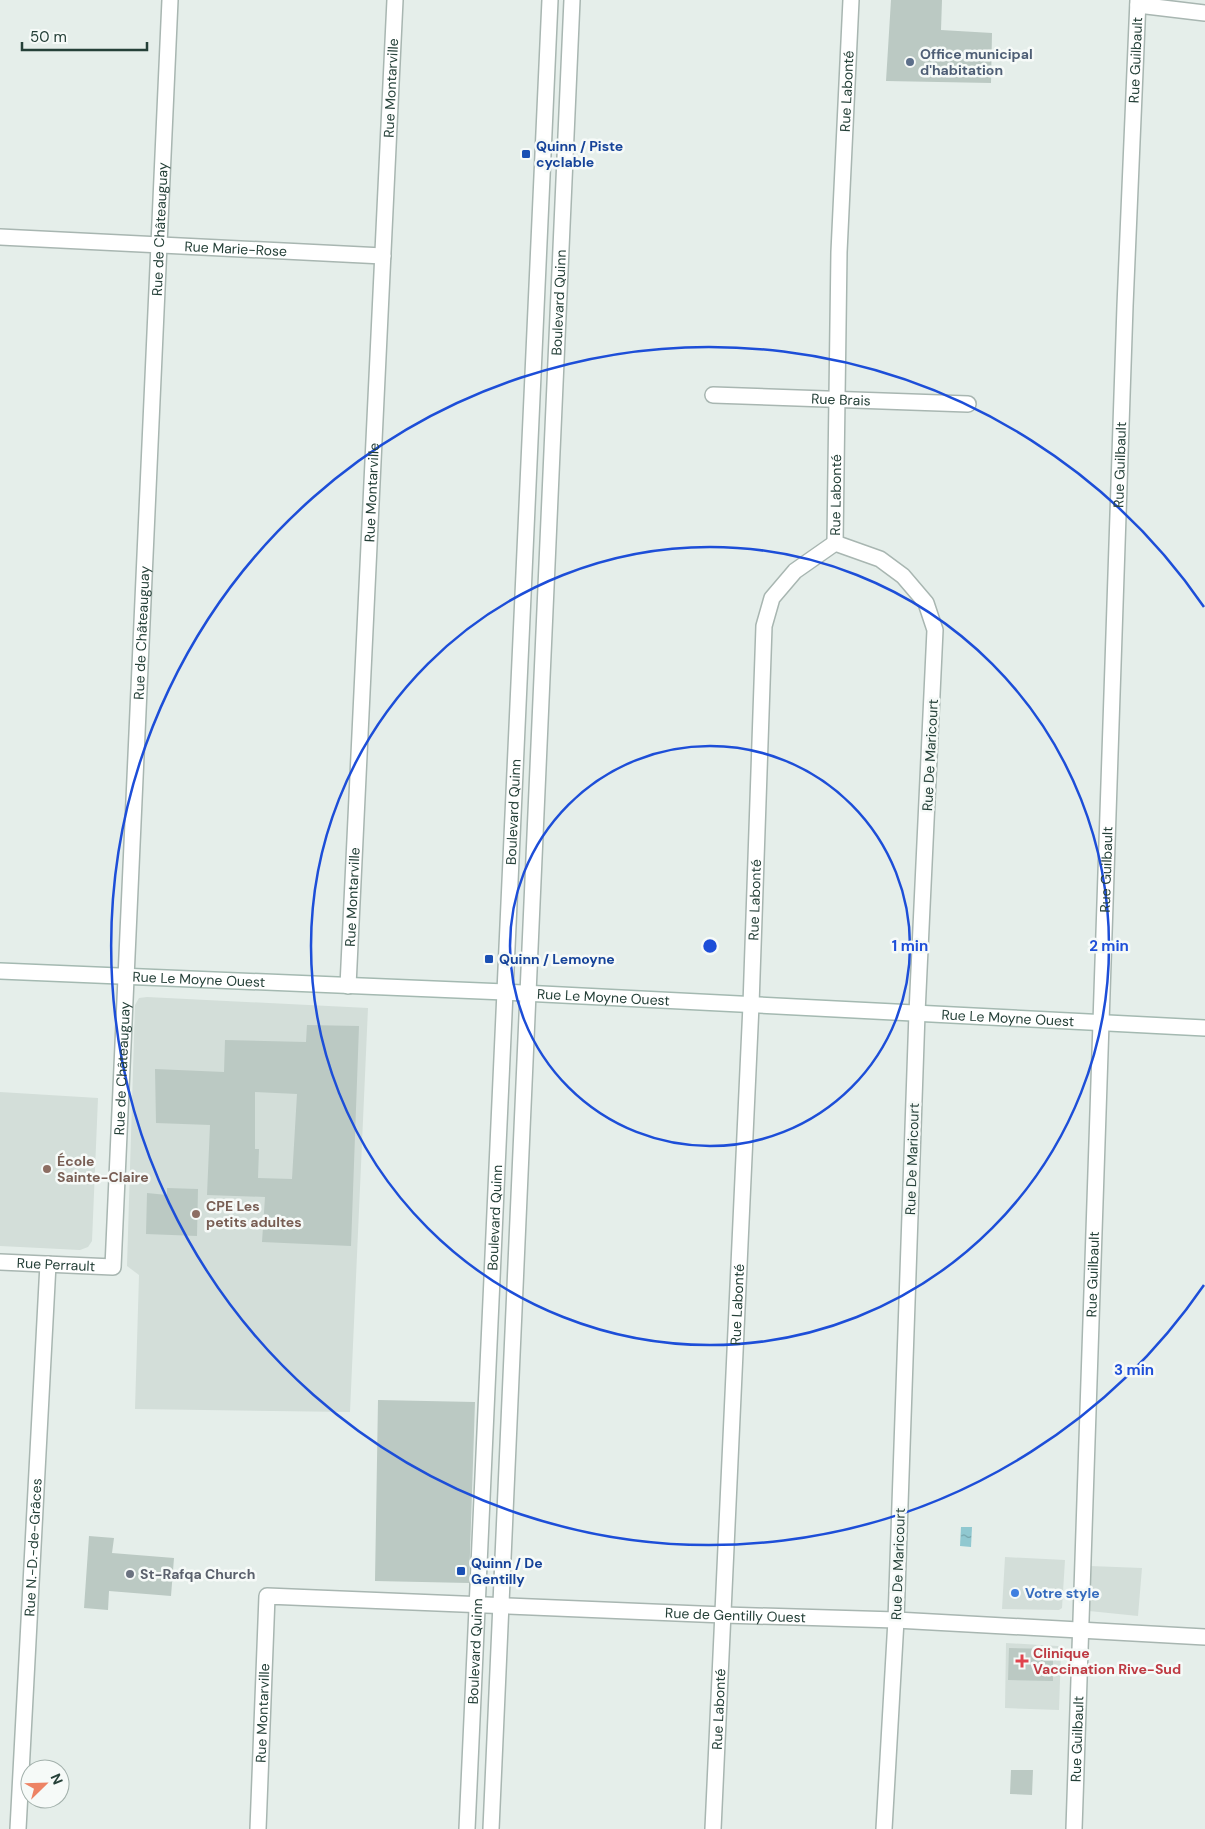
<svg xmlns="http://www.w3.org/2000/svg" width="1205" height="1829" font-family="'DM Sans',sans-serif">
<defs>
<pattern id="water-ripples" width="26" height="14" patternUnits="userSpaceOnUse" patternTransform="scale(1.25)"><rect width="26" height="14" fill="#90c8d0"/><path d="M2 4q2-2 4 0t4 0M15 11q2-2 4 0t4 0" fill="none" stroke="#75a4aa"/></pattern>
</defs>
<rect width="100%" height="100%" fill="#e5eeea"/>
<path fill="#d3ded9" d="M 147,997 L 368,1008 L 350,1412 L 135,1409 L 139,1275 L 127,1266 L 135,1005 L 139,998 Z
M 0,1092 L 98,1098 L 92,1241 L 88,1247 L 80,1250 L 0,1246 Z
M 1005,1557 L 1065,1560 L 1062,1608 L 1059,1610 L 1002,1609 Z
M 1090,1566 L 1142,1568 L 1138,1616 L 1089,1611 Z
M 1006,1643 L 1058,1646 L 1061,1650 L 1059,1710 L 1005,1708 Z"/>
<path fill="url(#water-ripples)" d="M 961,1527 L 972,1527 L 971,1547 L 960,1546 Z"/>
<path fill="#bbc9c3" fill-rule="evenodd" d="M 891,0 L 942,0 L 941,30 L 992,33 L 991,83 L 886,81 Z
M 307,1025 L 359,1026 L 351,1246 L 262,1242 L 265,1197 L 207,1195 L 210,1125 L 156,1123 L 155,1069 L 224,1072 L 225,1040 L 306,1042 ZM 255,1092 L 297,1094 L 292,1179 L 258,1178 L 259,1149 L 255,1149 Z
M 167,1188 L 198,1189 L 197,1236 L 146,1234 L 147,1193 L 167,1195 Z
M 378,1400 L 475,1402 L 469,1583 L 375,1581 Z
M 89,1536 L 114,1538 L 112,1553 L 174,1558 L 171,1596 L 109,1591 L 108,1610 L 84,1608 Z
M 1009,1648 L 1053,1649 L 1053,1681 L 1008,1680 Z
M 1011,1770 L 1033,1770 L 1032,1795 L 1010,1794 Z"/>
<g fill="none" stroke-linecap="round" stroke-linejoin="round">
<defs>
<g id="street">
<path d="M 1138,5 L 1205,13"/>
<path id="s1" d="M 0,237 L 383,256"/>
<path id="s2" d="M 713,395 L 968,404"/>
<path d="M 835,543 L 880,559 L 903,576 L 926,603 L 935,630 L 917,1013 L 896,1620 L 884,1829"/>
<path id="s3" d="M 835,543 L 839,252 L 851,0"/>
<path id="s4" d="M 348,986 L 395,0"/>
<path id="s5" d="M 0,1262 L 113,1267 L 170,0"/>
<path id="s6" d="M 18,1829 L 48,1264"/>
<path id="s7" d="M 258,1829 L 267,1596 L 724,1615 L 896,1620 L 1205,1637"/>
<path id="s8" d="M 467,1829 L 550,0"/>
<path id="s9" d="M 491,1829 L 572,0"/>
<path id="s10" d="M 713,1829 L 751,1005 L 764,626 L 772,598 L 795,571 L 835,543"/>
<path id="s11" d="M 1074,1829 L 1125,306 L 1138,0"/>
</g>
<g id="secondary">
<path id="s12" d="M 0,971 L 505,992 L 1205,1028"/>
</g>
</defs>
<use href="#street" stroke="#a8b6b1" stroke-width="18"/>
<use href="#secondary" stroke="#a4b9b1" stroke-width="18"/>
<use href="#street" stroke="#fff" stroke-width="15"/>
<use href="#secondary" stroke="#fff" stroke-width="15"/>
</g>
<g fill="none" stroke="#1d4ed8" stroke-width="2.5">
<circle cx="710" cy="946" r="200"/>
<circle cx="710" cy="946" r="399"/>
<path d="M1204 1285A599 599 0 1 1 1204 607"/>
</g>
<circle fill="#5c6f8a" stroke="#f6faf8" stroke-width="2" cx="910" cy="62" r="5"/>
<g fill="#1a4fb4" stroke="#f6faf8" stroke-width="2">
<rect x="521" y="149" width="10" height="10" rx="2.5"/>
<rect x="484" y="954" width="10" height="10" rx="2.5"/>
<rect x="456" y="1566" width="10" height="10" rx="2.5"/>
</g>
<g fill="#8d6e63" stroke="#f6faf8" stroke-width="2">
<circle cx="47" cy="1169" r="5"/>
<circle cx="196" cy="1214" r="5"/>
</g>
<circle fill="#6b7280" stroke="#f6faf8" stroke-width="2" cx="130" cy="1574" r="5"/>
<circle fill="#3f7fe0" stroke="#f6faf8" stroke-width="2" cx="1015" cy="1593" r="5"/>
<path fill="#e0444e" stroke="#f6faf8" stroke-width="2" d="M1019.5 1653.5h5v5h5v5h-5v5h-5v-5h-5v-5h5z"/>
<g text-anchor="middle" stroke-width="5" stroke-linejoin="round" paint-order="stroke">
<g font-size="14" font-weight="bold" fill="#4e5e75" stroke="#f6faf8" text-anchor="start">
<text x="920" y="59">Office municipal<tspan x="920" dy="16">d'habitation</tspan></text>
</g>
<g font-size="14" fill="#254038" stroke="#f6faf8">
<text dy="5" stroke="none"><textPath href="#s11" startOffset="1770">Rue Guilbault</textPath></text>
<text dy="5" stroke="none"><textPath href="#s4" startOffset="899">Rue Montarville</textPath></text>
<text dy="5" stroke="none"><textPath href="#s3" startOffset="452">Rue Labonté</textPath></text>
<text dy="5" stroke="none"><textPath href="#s5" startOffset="1152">Rue de Châteauguay</textPath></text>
<text dy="5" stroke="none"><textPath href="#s1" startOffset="236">Rue Marie-Rose</textPath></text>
<text dy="5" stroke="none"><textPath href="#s9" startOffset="1528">Boulevard Quinn</textPath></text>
<text dy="5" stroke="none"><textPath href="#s2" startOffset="128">Rue Brais</textPath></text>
<text dy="5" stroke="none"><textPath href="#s11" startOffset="1365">Rue Guilbault</textPath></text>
<text dy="5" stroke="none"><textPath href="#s4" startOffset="494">Rue Montarville</textPath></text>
<text dy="5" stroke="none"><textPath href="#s3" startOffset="48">Rue Labonté</textPath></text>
<text dy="5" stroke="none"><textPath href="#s5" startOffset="748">Rue de Châteauguay</textPath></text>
<text transform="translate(930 755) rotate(-87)" y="5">Rue De Maricourt</text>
<text dy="5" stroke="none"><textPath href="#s8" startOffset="1018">Boulevard Quinn</textPath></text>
<text dy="5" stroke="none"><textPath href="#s11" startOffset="960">Rue Guilbault</textPath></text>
<text dy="5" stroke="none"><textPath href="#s4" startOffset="89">Rue Montarville</textPath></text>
<text dy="5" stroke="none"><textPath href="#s10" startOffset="930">Rue Labonté</textPath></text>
<text dy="5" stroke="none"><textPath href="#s12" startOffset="199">Rue Le Moyne Ouest</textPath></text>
<text dy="5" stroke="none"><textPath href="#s12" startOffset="604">Rue Le Moyne Ouest</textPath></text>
<text dy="5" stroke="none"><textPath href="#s12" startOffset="1009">Rue Le Moyne Ouest</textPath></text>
<text dy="5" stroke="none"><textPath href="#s5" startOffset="312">Rue de Châteauguay</textPath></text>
<text transform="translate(912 1159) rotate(-88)" y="5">Rue De Maricourt</text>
<text dy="5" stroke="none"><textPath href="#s8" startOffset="612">Boulevard Quinn</textPath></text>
<text dy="5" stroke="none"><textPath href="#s5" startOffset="56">Rue Perrault</textPath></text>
<text dy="5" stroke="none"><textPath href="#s11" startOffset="555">Rue Guilbault</textPath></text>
<text dy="5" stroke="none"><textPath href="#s10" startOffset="525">Rue Labonté</textPath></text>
<text dy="5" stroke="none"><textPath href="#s6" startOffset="282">Rue N.-D.-de-Grâces</textPath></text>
<text transform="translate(898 1564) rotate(-88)" y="5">Rue De Maricourt</text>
<text dy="5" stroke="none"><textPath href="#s7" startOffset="702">Rue de Gentilly Ouest</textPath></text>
<text dy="5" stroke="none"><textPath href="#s8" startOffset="178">Boulevard Quinn</textPath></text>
<text dy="5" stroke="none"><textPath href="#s10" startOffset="120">Rue Labonté</textPath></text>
<text dy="5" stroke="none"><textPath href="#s7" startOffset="116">Rue Montarville</textPath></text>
<text dy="5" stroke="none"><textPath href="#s11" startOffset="90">Rue Guilbault</textPath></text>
</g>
<g font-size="14" font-weight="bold" fill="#164399" stroke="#f6faf8" text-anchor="start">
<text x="536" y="151">Quinn / Piste<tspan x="536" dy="16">cyclable</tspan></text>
<text x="499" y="964">Quinn / Lemoyne</text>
<text x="471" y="1568">Quinn / De<tspan x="471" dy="16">Gentilly</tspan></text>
</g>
<g font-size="14" font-weight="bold" fill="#785e54" stroke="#f6faf8" text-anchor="start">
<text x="57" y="1166">École<tspan x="57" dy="16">Sainte-Claire</tspan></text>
<text x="206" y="1211">CPE Les<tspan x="206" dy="16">petits adultes</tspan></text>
</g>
<g font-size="14" font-weight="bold" fill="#5b616d" stroke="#f6faf8" text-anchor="start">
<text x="140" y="1579">St-Rafqa Church</text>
</g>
<g font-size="14" font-weight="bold" fill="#366cbe" stroke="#f6faf8" text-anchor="start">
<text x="1025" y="1598">Votre style</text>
</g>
<g font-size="14" font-weight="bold" fill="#be3a42" stroke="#f6faf8" text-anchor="start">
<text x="1033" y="1658">Clinique<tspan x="1033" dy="16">Vaccination Rive-Sud</tspan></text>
</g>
</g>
<circle cx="710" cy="946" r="8" fill="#1d4ed8" stroke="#f6faf8" stroke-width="2.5"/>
<g font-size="15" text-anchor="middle" font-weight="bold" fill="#1d4ed8" stroke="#f6faf8" stroke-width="5" stroke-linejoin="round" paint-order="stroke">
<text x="910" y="951">1 min</text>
<text x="1109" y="951">2 min</text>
<text x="1134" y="1375">3 min</text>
</g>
<g transform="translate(45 1784) rotate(67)"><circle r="24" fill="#f6faf8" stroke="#a2b0ab"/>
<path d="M0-4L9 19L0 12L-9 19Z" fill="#ed8364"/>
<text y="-8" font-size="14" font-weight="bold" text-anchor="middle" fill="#254038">N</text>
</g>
<path d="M22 42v8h125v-8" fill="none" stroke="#254038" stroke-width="2.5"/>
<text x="30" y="42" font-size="15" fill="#254038" stroke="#f6faf8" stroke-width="4" paint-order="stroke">50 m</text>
</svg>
